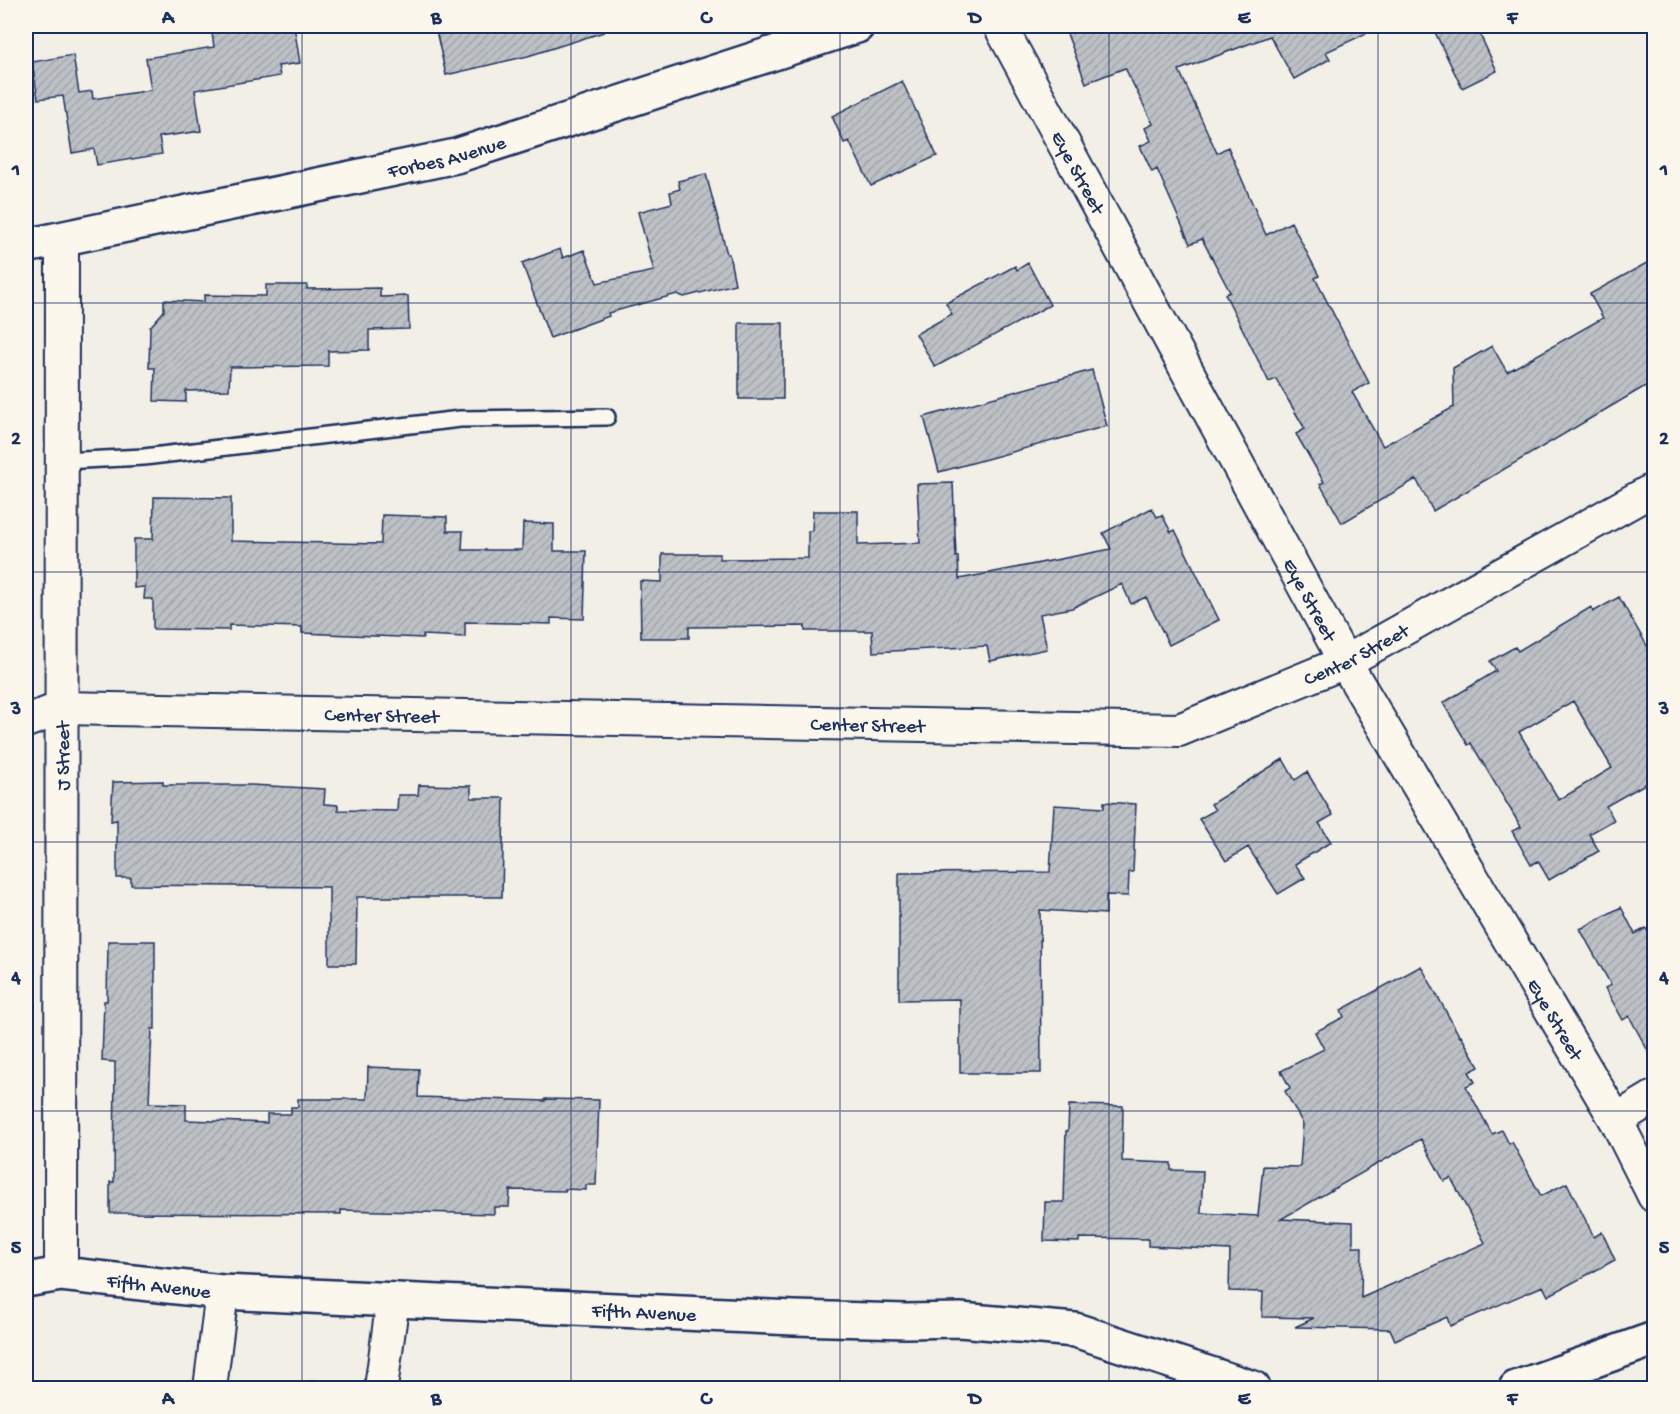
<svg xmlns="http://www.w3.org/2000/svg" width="1680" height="1414" font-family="'Gochi Hand',sans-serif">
<defs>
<pattern id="building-hatch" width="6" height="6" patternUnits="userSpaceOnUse" patternTransform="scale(1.5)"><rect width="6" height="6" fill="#bdc0c4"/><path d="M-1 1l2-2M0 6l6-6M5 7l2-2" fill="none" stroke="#a2a5ab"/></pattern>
</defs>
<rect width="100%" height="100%" fill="#f2efe6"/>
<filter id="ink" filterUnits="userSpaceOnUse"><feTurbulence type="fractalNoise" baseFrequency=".0167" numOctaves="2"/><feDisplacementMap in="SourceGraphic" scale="12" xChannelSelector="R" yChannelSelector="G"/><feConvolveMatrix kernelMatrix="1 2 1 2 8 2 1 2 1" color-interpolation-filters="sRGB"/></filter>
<g filter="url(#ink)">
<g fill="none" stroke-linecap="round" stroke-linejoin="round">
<path stroke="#707b93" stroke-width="12" d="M 309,1388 L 313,1386 L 315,1388"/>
</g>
<path fill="url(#building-hatch)" stroke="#1b2f5e" stroke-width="1.5" fill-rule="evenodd" d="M 211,26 L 294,26 L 300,63 L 278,66 L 280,76 L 195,90 L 201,131 L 159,137 L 162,154 L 97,165 L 94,149 L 72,153 L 63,96 L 38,99 L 32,62 L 73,55 L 79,93 L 92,91 L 93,99 L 151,90 L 146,58 L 214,47 Z
M 435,26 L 603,26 L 604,32 L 528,56 L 446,75 Z
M 1064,26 L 1382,26 L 1326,52 L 1330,59 L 1294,79 L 1270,36 L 1179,70 L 1217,153 L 1228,147 L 1266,235 L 1291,222 L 1319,276 L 1315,278 L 1369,383 L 1352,392 L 1383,446 L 1454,407 L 1453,368 L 1492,346 L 1507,372 L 1603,318 L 1590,294 L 1654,259 L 1654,381 L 1433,511 L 1416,479 L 1342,523 L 1320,484 L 1324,482 L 1296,434 L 1305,429 L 1276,379 L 1269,382 L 1225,294 L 1230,292 L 1202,239 L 1190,244 L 1157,169 L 1152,172 L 1140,146 L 1151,141 L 1145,128 L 1153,124 L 1125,68 L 1086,83 Z
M 1432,26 L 1476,26 L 1497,71 L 1462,88 Z
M 902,81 L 937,156 L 871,186 L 849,141 L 844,143 L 832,116 Z
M 706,174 L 727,254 L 729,254 L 735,284 L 684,297 L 677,294 L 608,313 L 609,316 L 550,338 L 522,263 L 560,249 L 563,258 L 584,250 L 597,283 L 654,271 L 638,212 L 672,203 L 670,192 L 680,189 L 678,181 Z
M 1028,263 L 1050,305 L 935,367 L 916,334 L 952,314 L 946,303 L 1015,266 L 1017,270 Z
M 266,285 L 307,285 L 307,289 L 380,288 L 380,297 L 408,296 L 409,329 L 369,330 L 369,350 L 328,351 L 328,366 L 230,367 L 229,390 L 186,391 L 186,402 L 154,401 L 155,368 L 149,368 L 150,327 L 164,311 L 164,300 L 204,302 L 204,295 L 266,296 Z
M 739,323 L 783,323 L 783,399 L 739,399 Z
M 1092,370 L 1107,426 L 939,472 L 924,417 Z
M 953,483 L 956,557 L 958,557 L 959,579 L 1111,549 L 1103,533 L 1152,508 L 1157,517 L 1162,515 L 1171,532 L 1175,530 L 1219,620 L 1169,645 L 1146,597 L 1131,604 L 1122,584 L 1072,608 L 1040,614 L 1047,649 L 990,661 L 987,646 L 873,652 L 872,631 L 805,631 L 805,626 L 689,627 L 689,638 L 641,638 L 640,581 L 662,582 L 662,554 L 720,554 L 720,559 L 808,558 L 808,531 L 812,531 L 813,511 L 858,511 L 858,545 L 920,543 L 917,484 Z
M 154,497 L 231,498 L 231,541 L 381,544 L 382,515 L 447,517 L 447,531 L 463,531 L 462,550 L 522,550 L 523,523 L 554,524 L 554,551 L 586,551 L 584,619 L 551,618 L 551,624 L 465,622 L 465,637 L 423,635 L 423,638 L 302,633 L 302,627 L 229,625 L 229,630 L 153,629 L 153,599 L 144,599 L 145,587 L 134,588 L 134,539 L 153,539 Z
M 1619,597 L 1654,658 L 1654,779 L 1606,806 L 1614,820 L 1589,834 L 1599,851 L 1549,880 L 1538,861 L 1531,865 L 1512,831 L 1521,827 L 1471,743 L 1468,745 L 1443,703 L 1496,671 L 1490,661 L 1515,647 L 1518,651 L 1591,607 L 1593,612 ZM 1573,701 L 1612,768 L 1559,800 L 1519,732 Z
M 1283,759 L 1295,780 L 1307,772 L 1333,815 L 1319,823 L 1331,842 L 1295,864 L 1305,878 L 1278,894 L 1248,847 L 1226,861 L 1199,819 L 1215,810 L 1211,804 Z
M 163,781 L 163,785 L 251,785 L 325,789 L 324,804 L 338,805 L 338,810 L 397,811 L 398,795 L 418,795 L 419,785 L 471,786 L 471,798 L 504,798 L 502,897 L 357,897 L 356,964 L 329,964 L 329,887 L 131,885 L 131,878 L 117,878 L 117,820 L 111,821 L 113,782 Z
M 1104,802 L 1136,804 L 1133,872 L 1129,872 L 1128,896 L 1106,895 L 1106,914 L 1040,910 L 1041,1073 L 960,1073 L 960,999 L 899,1000 L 899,873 L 1050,872 L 1054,805 L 1104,808 Z
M 1621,907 L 1635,934 L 1646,928 L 1654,944 L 1654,1062 L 1629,1016 L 1623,1020 L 1605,988 L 1611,985 L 1580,929 Z
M 108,941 L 155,941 L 155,1029 L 152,1029 L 149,1103 L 186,1104 L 186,1120 L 267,1123 L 267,1114 L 291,1114 L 291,1107 L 298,1107 L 298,1099 L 367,1099 L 368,1067 L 419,1069 L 418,1097 L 545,1101 L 545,1099 L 599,1100 L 596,1185 L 586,1185 L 586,1190 L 565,1189 L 565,1191 L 510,1190 L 509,1207 L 494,1207 L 494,1214 L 341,1210 L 341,1214 L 110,1213 L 110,1182 L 114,1182 L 115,1062 L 102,1061 L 104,1001 L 107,1001 Z
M 1421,966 L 1460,1037 L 1461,1036 L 1479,1067 L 1469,1072 L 1475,1082 L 1466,1086 L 1492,1134 L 1502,1130 L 1509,1144 L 1512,1142 L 1541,1196 L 1567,1183 L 1594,1237 L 1602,1232 L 1615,1260 L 1548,1296 L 1543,1286 L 1450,1326 L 1447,1317 L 1395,1340 L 1390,1329 L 1295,1327 L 1314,1318 L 1262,1317 L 1263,1292 L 1229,1291 L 1230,1250 L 1148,1246 L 1148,1239 L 1079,1238 L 1079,1242 L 1044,1241 L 1045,1202 L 1064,1202 L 1066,1131 L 1068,1131 L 1069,1105 L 1123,1106 L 1122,1161 L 1171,1163 L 1171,1170 L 1203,1171 L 1201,1213 L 1258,1216 L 1263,1166 L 1300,1167 L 1303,1124 L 1285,1091 L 1290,1088 L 1281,1071 L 1324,1049 L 1315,1032 L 1344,1017 L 1341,1010 ZM 1421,1139 L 1444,1181 L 1451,1178 L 1485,1243 L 1361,1298 L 1362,1247 L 1353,1247 L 1353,1222 L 1281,1219 Z"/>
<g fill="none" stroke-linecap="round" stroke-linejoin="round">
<defs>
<path id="service" d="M 62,461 L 144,457 L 460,419 L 607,417"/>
<g id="minor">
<path id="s1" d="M 1000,26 L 1345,662 L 1616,1120 L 1654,1196"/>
<path id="s2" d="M 26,721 L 62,708 L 1179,730 L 1345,662 L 1654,489"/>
<path d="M 1616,1120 L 1654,1097"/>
<path id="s3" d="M 61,1274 L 62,239"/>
<path d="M 210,1388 L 222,1292"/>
<path d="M 381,1388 L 393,1299"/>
</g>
<g id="tertiary">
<path id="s4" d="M 26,246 L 456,156 L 857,26"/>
<path id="s5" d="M 26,1280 L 61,1274 L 222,1292 L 794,1318 L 906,1321 L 960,1320 L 1075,1330 L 1253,1388"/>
<path d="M 1516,1388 L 1654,1339"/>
</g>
</defs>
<use href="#service" stroke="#1b2f5e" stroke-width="20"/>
<use href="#minor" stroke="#1b2f5e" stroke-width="36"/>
<use href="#tertiary" stroke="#1b2f5e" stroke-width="38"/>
<use href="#service" stroke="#fbf7ec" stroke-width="15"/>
<use href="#minor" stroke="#fbf7ec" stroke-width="32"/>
<use href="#tertiary" stroke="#fbf7ec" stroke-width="33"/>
</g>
</g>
<path fill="none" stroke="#1b2f5e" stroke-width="1.5" stroke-opacity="0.55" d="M 302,26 L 302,1388M 571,26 L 571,1388M 840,26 L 840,1388M 1109,26 L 1109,1388M 1378,26 L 1378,1388M 26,303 L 1654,303M 26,572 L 1654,572M 26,842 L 1654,842M 26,1111 L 1654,1111"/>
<g text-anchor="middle" stroke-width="5" stroke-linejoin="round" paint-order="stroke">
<g font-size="20" fill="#1b2f5e" stroke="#fbf7ec">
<text dy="7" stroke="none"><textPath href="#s4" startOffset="430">Forbes Avenue</textPath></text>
<text dy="7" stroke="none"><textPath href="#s1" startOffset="166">Eye Street</textPath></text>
<text dy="7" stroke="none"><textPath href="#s1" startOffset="652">Eye Street</textPath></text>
<text dy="7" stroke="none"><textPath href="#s2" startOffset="1348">Center Street</textPath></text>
<text dy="7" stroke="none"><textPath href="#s2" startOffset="358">Center Street</textPath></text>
<text dy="7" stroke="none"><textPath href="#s2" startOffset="844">Center Street</textPath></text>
<text dy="7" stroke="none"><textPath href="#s3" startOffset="518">J Street</textPath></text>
<text dy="7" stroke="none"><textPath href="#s1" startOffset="1138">Eye Street</textPath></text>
<text dy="7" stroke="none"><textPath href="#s5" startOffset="134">Fifth Avenue</textPath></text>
<text dy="7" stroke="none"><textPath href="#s5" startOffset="620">Fifth Avenue</textPath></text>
</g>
</g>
<rect width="1680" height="1414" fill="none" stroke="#fbf7ec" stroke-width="66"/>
<rect x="33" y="33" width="1614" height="1348" fill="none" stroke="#1b2f5e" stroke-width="2"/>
<g font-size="20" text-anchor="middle" font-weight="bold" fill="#1b2f5e">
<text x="168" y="23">A</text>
<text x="436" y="23">B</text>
<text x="706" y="23">C</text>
<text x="975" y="23">D</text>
<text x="1244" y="23">E</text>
<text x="1512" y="23">F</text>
<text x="16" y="175">1</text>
<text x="1664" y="175">1</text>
<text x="16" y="444">2</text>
<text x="1664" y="444">2</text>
<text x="16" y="714">3</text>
<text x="1664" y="714">3</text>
<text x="16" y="983">4</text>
<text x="1664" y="983">4</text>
<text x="16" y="1253">5</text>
<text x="1664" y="1253">5</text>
<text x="168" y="1404">A</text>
<text x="436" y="1404">B</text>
<text x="706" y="1404">C</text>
<text x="975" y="1404">D</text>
<text x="1244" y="1404">E</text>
<text x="1512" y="1404">F</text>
</g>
</svg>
